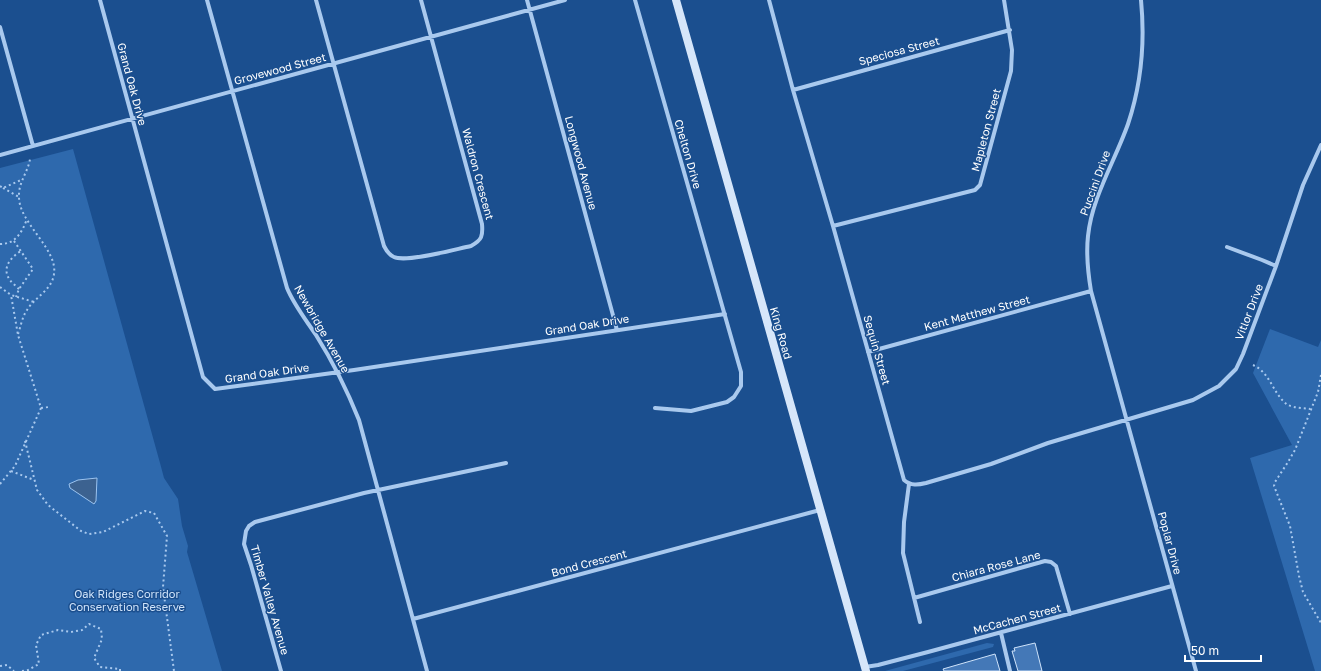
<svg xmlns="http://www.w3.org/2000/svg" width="1321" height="671" font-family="'Golos Text',sans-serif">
<rect width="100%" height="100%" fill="#1b4f8f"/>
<path fill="#2e69ad" d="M 73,149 L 160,463 L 164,478 L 178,499 L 182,526 L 188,546 L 187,552 L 222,671 L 0,671 L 0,168 Z
M 1270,329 L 1318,347 L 1321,340 L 1321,671 L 1315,671 L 1250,458 L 1292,445 L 1253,373 Z
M 987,643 L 994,644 L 993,647 L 903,671 L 885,671 Z"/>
<path fill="#3c6290" stroke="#9cc4f0" d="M 97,478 L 96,501 L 94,504 L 70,488 L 69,484 L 78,480 Z"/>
<path fill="#4478b7" stroke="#cfe3fa" d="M 1035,643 L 1042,671 L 1018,671 L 1012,651 L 1015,651 L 1014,648 Z
M 995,654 L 1000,671 L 944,671 L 943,669 Z"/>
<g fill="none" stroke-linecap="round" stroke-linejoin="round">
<path stroke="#a9c9ee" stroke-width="2" stroke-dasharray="2 3" stroke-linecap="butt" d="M 0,186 L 3,188 L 21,180
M 3,188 L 19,197
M 14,241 L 33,269 L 19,289 L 16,297
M 0,244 C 16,244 22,232 27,219
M 0,287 L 11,295 L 34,302
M 19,289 C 16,286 12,283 10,280 C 1,268 11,257 21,251
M 18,334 C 21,326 22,317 27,310 C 34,298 52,290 54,274 C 58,249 19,223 19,197 C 18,183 28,172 30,159
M 1253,365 C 1271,373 1273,395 1288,405 C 1294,408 1304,408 1310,409
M 1321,375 L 1318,392 L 1295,450 L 1288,462 L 1275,482 L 1274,486 L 1290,526 L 1299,576 L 1303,592 L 1321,623
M 41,408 L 49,407
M 25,441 L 37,490 L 48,505 L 81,531 L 89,534 L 103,532 L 145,511 L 154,513 L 167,536 L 163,587 L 174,671
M 11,471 L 34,480
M 0,484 L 15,466 L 41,408 L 18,335 L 11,295
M 0,666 L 7,665 L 14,671
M 22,671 L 28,670 L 39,664 L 36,645 L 41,635 L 58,630 L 71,632 L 82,630 L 89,624 L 101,629 L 102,639 L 94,658 L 100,667 L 120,669 L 120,671"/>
<path stroke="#a9c9ee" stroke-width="4" d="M 100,0 L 203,377 L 215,389 L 354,370 L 725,314
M 207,0 L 287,288 C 294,305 306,320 316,335 C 333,362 347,390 359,420 L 427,671
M 316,0 L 384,246 C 386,250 389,255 394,257 C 406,263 456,249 471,246 C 482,240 483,236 482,224 L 421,0
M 527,0 L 617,330
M 635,0 L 741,372 L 741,386 L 734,397 L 727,402 L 691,411 L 655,408
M 769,0 L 793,90 L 833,226 L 904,480 C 911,486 918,485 926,483 L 991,464 L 1048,443 L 1193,400 L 1219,386 L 1236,369 L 1243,354 L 1276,266 L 1303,185 L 1321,145
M 1141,0 C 1145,41 1141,85 1128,124 C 1115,161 1092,197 1088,236 C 1086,254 1088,273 1091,291 L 1196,671
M 0,27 L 33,146
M 793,90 L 1010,30
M 0,155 L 565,0
M 833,226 L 975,190 L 980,185 L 1011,71 L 1012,50 L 1004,0
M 1227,247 L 1262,260 L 1276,266
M 868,352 L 1091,291
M 909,484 L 904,522 L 903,553 L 920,622
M 914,598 L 1045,561 L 1051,562 L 1056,566 L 1070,614
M 413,619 L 820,510
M 1001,633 L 1010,671
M 865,667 L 878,665 L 928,652 L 1172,586
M 281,671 L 251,565 L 244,544 L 246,531 L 249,526 L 255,522 L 364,493 L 506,463"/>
<path stroke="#d6e6fa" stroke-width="8" d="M 676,0 L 866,671"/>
</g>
<g text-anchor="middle" stroke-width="3" stroke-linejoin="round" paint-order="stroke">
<g font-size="11" fill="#fff" stroke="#1b4f8f">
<text transform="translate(899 51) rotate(-15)" y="4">Speciosa Street</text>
<text transform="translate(280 69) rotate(-15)" y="4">Grovewood Street</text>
<text transform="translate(132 84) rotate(75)" y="4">Grand Oak Drive</text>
<text transform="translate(986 130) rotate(-75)" y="4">Mapleton Street</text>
<text transform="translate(688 154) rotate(74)" y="4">Chelton Drive</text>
<text transform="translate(581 163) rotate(75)" y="4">Longwood Avenue</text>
<text transform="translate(478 174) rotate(75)" y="4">Waldron Crescent</text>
<text transform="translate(1095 183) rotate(-70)" y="4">Puccini Drive</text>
<text transform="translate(1249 312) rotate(-69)" y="4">Vitlor Drive</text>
<text transform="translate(977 313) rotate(-15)" y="4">Kent Matthew Street</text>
<text transform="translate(587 325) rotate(-9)" y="4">Grand Oak Drive</text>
<text transform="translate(322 329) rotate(60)" y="4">Newbridge Avenue</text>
<text transform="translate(781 333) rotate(74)" y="4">King Road</text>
<text transform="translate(877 350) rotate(74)" y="4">Sequin Street</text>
<text transform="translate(267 373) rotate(-8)" y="4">Grand Oak Drive</text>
<text transform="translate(1170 543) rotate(75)" y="4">Poplar Drive</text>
<text transform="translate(589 563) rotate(-15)" y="4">Bond Crescent</text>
<text transform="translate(996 566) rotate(-15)" y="4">Chiara Rose Lane</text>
<text transform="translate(270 600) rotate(74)" y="4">Timber Valley Avenue</text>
<text transform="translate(1017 619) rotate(-15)" y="4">McCachen Street</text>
</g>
<g font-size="11" fill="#cfe3fa" stroke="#1b4f8f">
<text x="127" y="598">Oak Ridges Corridor<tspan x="127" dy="13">Conservation Reserve</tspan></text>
</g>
</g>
<path d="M1185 655v6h76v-6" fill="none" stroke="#ffffff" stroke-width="2"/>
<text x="1191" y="655" font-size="12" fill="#ffffff" stroke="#1b4f8f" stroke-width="3" paint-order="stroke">50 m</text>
</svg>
